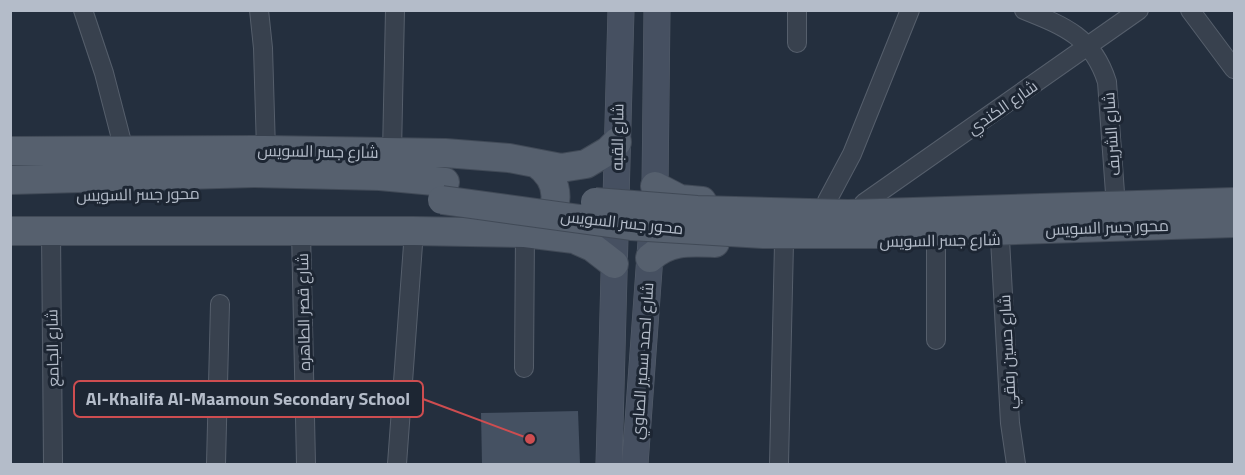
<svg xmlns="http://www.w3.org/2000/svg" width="1245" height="475" font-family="'Titillium Web',Cairo,sans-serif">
<rect width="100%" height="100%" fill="#242f3e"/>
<path fill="#455162" d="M 578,411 L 580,464 L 482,464 L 481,413 Z"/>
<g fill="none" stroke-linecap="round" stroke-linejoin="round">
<defs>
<path id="street" d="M 83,10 L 104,73 L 124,150
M 259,10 L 263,48 L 266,150
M 797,10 L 797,43
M 1024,10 C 1064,26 1093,37 1107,82 L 1115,193
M 1190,10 L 1234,69
M 392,152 L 395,10
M 827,201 L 852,154 L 910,10
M 864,203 L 1139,10
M 51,231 L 53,464
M 301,231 L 306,464
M 1000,239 L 1010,423 L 1016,464
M 936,340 L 936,240
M 524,368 L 525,233
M 216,464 L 220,304
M 397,464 L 414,231
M 779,464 L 784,243"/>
<path id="secondary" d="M 609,464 L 621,10
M 635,464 L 655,186 L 657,10"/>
<path id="primary" d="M 10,151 L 266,150 L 445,153 L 509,158 L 561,168 L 586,164 L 608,151 L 617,142
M 10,180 L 254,173 L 380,176 L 445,182
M 655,186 L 680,199 L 702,201
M 533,230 C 562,214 563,182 536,163
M 10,231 L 414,231 L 525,233 L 574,239 L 592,247 L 614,264
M 650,258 C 669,240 690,242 715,243"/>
</defs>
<use href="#street" stroke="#565f6c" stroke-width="20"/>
<use href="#secondary" stroke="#565f6c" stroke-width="27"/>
<use href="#primary" stroke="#414a57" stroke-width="30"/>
<use href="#street" stroke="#38414e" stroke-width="18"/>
<use href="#secondary" stroke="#465061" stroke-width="26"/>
<use href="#primary" stroke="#56606e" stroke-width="28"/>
<defs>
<path id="primary-bridge" d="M 442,200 L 631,226 L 763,234 L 897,234 L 1234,223
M 595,202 L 697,210 L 848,214 L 1234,202"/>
</defs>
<use href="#primary-bridge" stroke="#414a57" stroke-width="30" stroke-linecap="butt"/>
<use href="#primary-bridge" stroke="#56606e" stroke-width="28"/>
</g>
<g text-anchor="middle" stroke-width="6" stroke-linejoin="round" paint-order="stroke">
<g font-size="16" fill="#b4bcc9" stroke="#1d2633">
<text transform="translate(1002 107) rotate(-35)" y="6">شارع الكندي</text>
<text transform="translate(1111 134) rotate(-94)" y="6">شارع الشريف</text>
<text transform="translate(617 137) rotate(-89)" y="6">شارع القبه</text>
<text transform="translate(318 151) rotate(1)" y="6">شارع جسر السويس</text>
<text transform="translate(138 194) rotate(-1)" y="6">محور جسر السويس</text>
<text transform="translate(622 222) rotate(6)" y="6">محور جسر السويس</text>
<text transform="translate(1107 227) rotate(-2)" y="6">محور جسر السويس</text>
<text transform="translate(940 240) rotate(-1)" y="6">شارع جسر السويس</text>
<text transform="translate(303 312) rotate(-91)" y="6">شارع قصر الطاهره</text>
<text transform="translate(52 348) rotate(-91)" y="6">شارع الجامع</text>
<text transform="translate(1007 352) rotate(-93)" y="6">شارع حسين رفقي</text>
<text transform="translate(642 361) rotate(-86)" y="6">شارع احمد سمير الصاوي</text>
</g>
</g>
<path fill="none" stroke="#ce4d50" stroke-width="2" d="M530 439L423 399"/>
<circle fill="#ce4d50" stroke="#1d2633" stroke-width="2" cx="530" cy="439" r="6"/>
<rect fill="#1d2633" stroke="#ce4d50" stroke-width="2" x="74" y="381" width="349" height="36" rx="6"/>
<g font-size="18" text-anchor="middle" font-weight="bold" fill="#b4bcc9">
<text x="248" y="405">Al-Khalifa Al-Maamoun Secondary School</text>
</g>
<rect width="1245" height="475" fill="none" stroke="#b4bcc9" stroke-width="24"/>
</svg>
